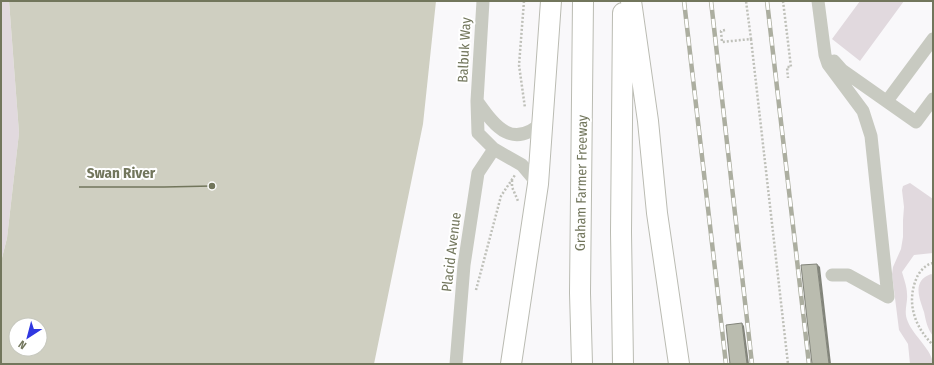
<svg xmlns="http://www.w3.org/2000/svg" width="934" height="365" font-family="'Fira Sans Condensed',sans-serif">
<rect width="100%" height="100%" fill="#f9f8fa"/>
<path fill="#e1d9de" d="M 1,1 L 9,1 L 19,133 L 7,238 L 1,262 Z
M 860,1 L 904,1 L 860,61 L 832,39 Z
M 910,183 L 933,199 L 933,253 L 914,255 L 902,272 C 904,279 907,287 907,294 C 908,304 903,311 908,322 C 913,335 933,351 933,364 L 910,364 L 908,344 L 899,330 L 892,274 L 893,267 L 901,249 L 903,237 L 903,220 L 904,207 L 902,190 L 903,186 Z
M 931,274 L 933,275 L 933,336 C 927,328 926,321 924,312 C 919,297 912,281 931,274 Z"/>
<path fill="#cfcfc1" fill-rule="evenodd" d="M 9,1 L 436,1 L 423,124 L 374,364 L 1,364 L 1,262 L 7,238 L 19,133 ZM 16,325 L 40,325 L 40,349 L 16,349 Z"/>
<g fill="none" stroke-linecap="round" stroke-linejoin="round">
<defs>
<path id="highway" d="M 631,1 L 648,121 L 657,213 L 679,364
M 623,13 L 621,232 L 623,364
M 511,364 L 538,184 L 551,1
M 582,364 L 580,293 L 583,1"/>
</defs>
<use href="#highway" stroke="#babbb2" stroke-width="22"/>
<path stroke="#bfc0b9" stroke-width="2.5" stroke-dasharray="2 2" stroke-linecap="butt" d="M 524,1 L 519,65 L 525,108
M 783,1 L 791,67 L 787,67 L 788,78
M 725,30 L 721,31 L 722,42 L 751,39 L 746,1
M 751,39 L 788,364
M 512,180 L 512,187 L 518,201
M 933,263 C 926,264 920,271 917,277 C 906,302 914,326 933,345
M 476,290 L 501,196 L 515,175"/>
<path stroke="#c8cac1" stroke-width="13" d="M 483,1 L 477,101 L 478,133 L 494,149 L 522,165 L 538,184
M 818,1 L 825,55 L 828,64 L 863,111 L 871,136 L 888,297 L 848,275 L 832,275
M 834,61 L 842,70 L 916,122 L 933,99
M 477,101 C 496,128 513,150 544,121
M 887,101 L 933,39
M 456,364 L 464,265 L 478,173 L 494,149"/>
<use href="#highway" stroke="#fff" stroke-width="20"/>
<defs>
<path id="rail" d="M 684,1 L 726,364
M 711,1 L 752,364
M 767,1 L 809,364"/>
</defs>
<use href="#rail" stroke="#acaea0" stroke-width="4.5"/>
<use href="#rail" stroke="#fff" stroke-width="3" stroke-dasharray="9" stroke-linecap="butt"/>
</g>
<path fill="#82847a" d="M 817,264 L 820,267 L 831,364 L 829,364 Z
M 742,323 L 744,326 L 749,364 L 747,364 Z"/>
<path fill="#babcaf" stroke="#82847a" d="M 817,264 L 829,364 L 812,364 L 801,265 Z
M 742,323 L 747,364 L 730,364 L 726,325 Z"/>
<g text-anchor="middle" stroke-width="4" stroke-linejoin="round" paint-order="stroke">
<g font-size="14" fill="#72765c" stroke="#fff">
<text transform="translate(464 50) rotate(-87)" y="5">Balbuk Way</text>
<text transform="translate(581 183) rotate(-89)" y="5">Graham Farmer Freeway</text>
<text transform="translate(451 252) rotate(-83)" y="5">Placid Avenue</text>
</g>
</g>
<path fill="none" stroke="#72765c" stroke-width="1.5" d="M212 186L164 187H79"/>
<circle fill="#72765c" stroke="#fff" stroke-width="1.5" cx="212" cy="186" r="4"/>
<g font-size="15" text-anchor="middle" font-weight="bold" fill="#72765c" stroke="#fff" stroke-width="4" stroke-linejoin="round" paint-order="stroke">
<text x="121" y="178">Swan River</text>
</g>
<rect width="934" height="365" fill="none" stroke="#72765c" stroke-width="4"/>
<g transform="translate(28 337) rotate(216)"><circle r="19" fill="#ffffff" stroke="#c7c8be"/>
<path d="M0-3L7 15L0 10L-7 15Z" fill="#3038e1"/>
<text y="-6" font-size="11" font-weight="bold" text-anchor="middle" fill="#72765c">N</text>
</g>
</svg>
